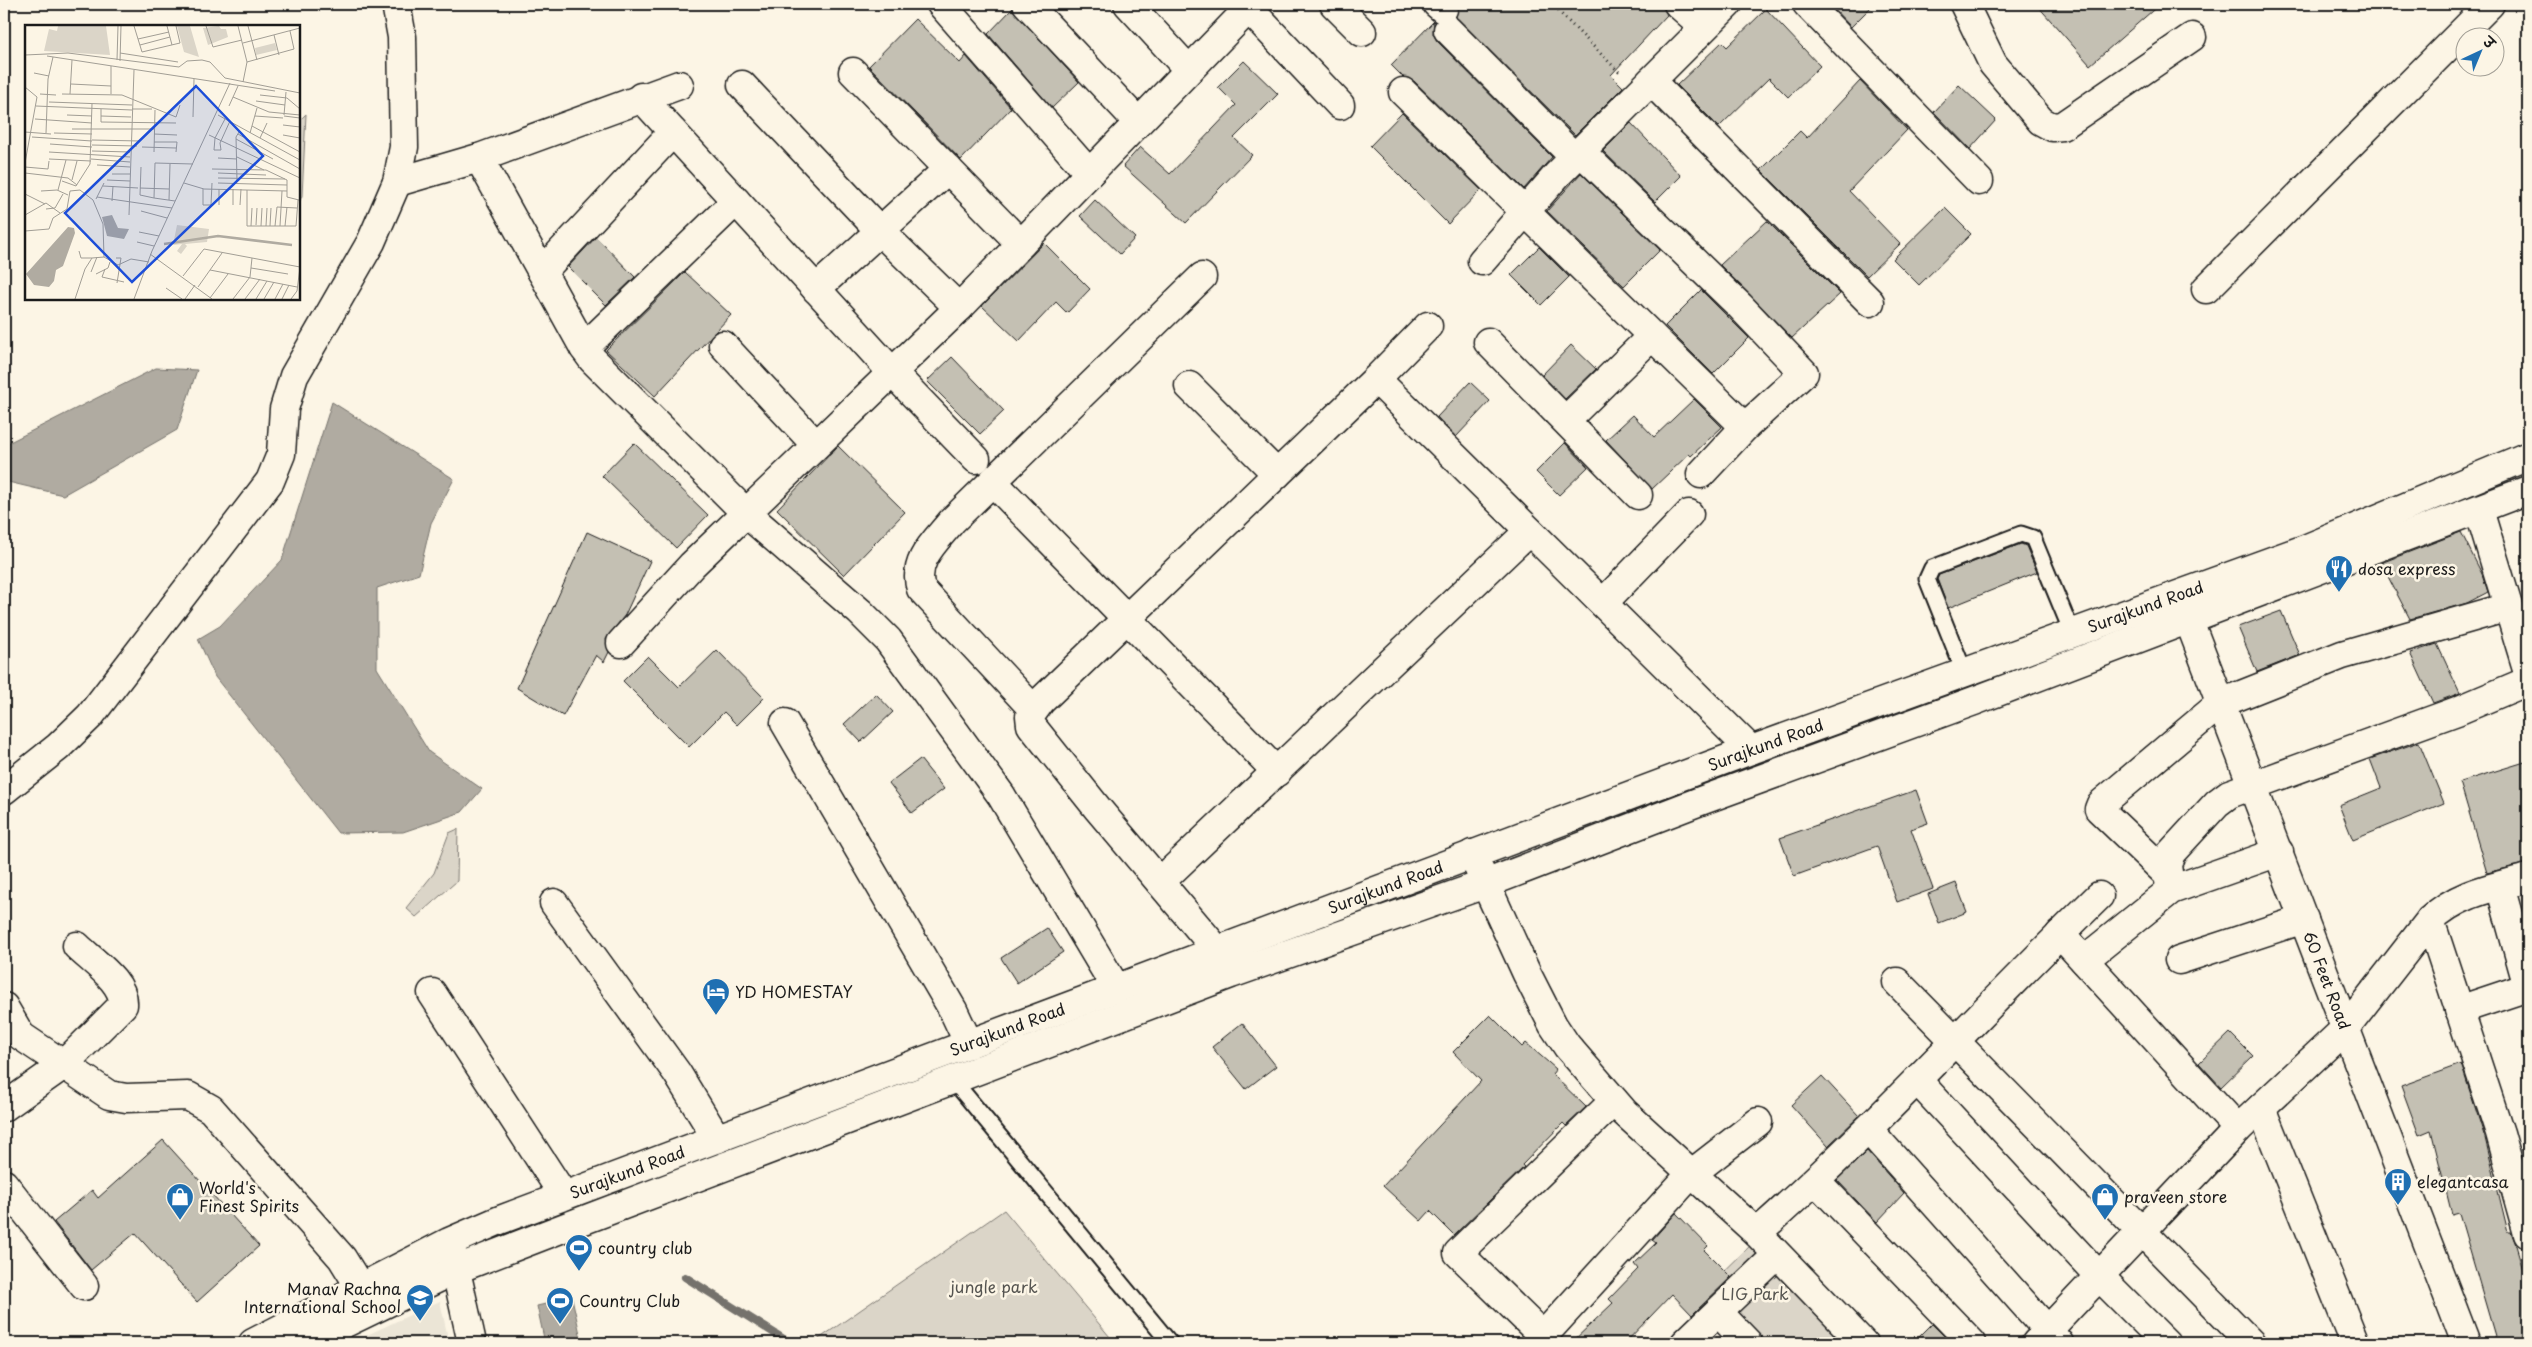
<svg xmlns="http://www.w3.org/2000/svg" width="2532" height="1347" font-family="'Playpen Sans','Playpen Sans Deva',sans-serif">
<rect width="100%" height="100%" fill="#fcf5e5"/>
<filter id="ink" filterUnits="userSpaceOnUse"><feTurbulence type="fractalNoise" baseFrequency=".02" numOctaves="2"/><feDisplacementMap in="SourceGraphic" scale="10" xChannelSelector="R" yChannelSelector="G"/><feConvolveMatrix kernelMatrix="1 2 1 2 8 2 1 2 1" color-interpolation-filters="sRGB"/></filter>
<g filter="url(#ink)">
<path fill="#ebe5d6" d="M 440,1301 L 449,1343 L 350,1343 Z"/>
<path fill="#dbd5c8" stroke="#7c7872" d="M 306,114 L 302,196 L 299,202 L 299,121 Z
M 458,829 L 457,881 L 416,917 L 406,908 L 434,873 L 449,833 Z
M 1004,1210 L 1115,1343 L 813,1343 Z
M 1756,1240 L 1848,1343 L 1749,1343 L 1702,1293 Z"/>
<path fill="#b0aba1" stroke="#75726c" d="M 156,368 L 197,370 L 177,430 L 63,495 L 8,482 L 4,445 Z
M 332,402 L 454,479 L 431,523 L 419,574 L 377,588 L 377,668 L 429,752 L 482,789 L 462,812 L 403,832 L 338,833 L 215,677 L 198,639 L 220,626 L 282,560 Z
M 572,1298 L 582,1343 L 545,1343 L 537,1306 Z"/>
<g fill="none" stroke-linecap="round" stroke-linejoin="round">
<path stroke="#75726c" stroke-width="8" d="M 685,1277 L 790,1343"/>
</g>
<path fill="#c4c0b3" stroke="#1c1c1c" d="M 1458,4 L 1663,4 L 1667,15 L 1611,75 L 1623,87 L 1575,135 L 1456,17 Z
M 1829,4 L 1874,4 L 1851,27 Z
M 2036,4 L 2160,4 L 2090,65 Z
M 1012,9 L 1079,82 L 1052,108 L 988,34 Z
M 1766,9 L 1820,66 L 1788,97 L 1769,78 L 1719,127 L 1677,85 L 1722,42 L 1727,47 Z
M 915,19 L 960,63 L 966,56 L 1011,108 L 961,160 L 869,66 Z
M 1434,21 L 1433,34 L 1437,41 L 1552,157 L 1524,189 L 1414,81 L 1403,77 L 1391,65 Z
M 1244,61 L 1278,94 L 1234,138 L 1252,155 L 1186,223 L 1123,166 L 1140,147 L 1170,174 L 1236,105 L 1218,87 Z
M 1860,81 L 1907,130 L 1849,191 L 1900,244 L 1867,276 L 1761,170 L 1800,131 L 1807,138 Z
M 1959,85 L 1996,120 L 1970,149 L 1934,112 Z
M 1402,113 L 1481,190 L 1448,224 L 1370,146 Z
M 1631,123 L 1681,176 L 1655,202 L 1603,151 Z
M 1581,173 L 1660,250 L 1624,286 L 1547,211 Z
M 1095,200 L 1135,238 L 1120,254 L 1080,216 Z
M 1945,208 L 1971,234 L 1919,285 L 1893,259 Z
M 1767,221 L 1840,294 L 1792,338 L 1720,265 Z
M 596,237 L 635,277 L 606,305 L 568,267 Z
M 1044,243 L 1090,289 L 1067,313 L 1056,302 L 1019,341 L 982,306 Z
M 1539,247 L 1569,277 L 1541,305 L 1511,275 Z
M 685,272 L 731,315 L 655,396 L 606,350 Z
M 1701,290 L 1749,338 L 1713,374 L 1665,326 Z
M 1571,345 L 1596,369 L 1565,399 L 1542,375 Z
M 952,357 L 1004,411 L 980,434 L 927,381 Z
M 1470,382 L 1490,401 L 1456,437 L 1437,417 Z
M 1694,399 L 1722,427 L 1691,456 L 1689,454 L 1652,489 L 1606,440 L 1633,415 L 1654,437 Z
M 634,443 L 708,515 L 676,548 L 602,476 Z
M 1565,443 L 1588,467 L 1559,495 L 1536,472 Z
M 838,446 L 905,512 L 844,575 L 777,509 Z
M 587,532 L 650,561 L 625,615 L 606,639 L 609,652 L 604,662 L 596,655 L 563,716 L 517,688 Z
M 2461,532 L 2482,574 L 2488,592 L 2467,603 L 2410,619 L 2381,563 Z
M 2021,544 L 2026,546 L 2037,572 L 1948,608 L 1937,579 L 1939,575 Z
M 2281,611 L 2300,655 L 2257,672 L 2238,627 Z
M 2437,644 L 2460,693 L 2433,703 L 2410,653 Z
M 717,650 L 764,698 L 737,725 L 724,712 L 689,747 L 623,681 L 648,656 L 679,687 Z
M 876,694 L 893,712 L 861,742 L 844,724 Z
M 2419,742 L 2444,803 L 2353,840 L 2339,805 L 2381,788 L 2370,759 Z
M 920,759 L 944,789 L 912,813 L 889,783 Z
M 2528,761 L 2528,863 L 2487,873 L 2460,782 Z
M 1916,790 L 1928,823 L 1911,829 L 1933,889 L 1897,902 L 1877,846 L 1794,876 L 1780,838 Z
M 1956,883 L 1967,912 L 1939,923 L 1928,894 Z
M 1047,928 L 1063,952 L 1017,983 L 1001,958 Z
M 1490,1015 L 1522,1047 L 1526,1043 L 1556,1069 L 1552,1074 L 1586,1107 L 1566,1126 L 1563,1123 L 1522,1165 L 1524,1167 L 1454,1235 L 1430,1211 L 1421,1221 L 1383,1186 L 1481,1081 L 1453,1052 Z
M 1242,1023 L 1276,1066 L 1246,1089 L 1212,1047 Z
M 2230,1033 L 2253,1056 L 2221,1087 L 2199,1063 Z
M 2461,1064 L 2485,1138 L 2508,1232 L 2511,1232 L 2515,1242 L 2528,1286 L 2528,1343 L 2497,1343 L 2459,1213 L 2452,1215 L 2431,1130 L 2419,1135 L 2401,1086 Z
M 1822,1076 L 1859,1116 L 1828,1146 L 1791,1105 Z
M 163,1140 L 259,1246 L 197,1302 L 135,1233 L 91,1270 L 54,1222 L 92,1190 L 98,1198 Z
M 1867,1151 L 1904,1193 L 1877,1222 L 1837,1180 Z
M 1676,1213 L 1708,1246 L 1704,1250 L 1731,1277 L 1692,1315 L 1672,1294 L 1625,1343 L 1571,1343 L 1613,1303 L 1609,1299 L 1638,1269 L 1634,1264 L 1656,1243 L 1652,1240 Z
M 1932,1324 L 1951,1343 L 1913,1343 Z"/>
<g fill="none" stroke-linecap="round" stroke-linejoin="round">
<defs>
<path id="lane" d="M 1965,674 L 1927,579 L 1932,568 L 2021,534 L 2033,538 L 2073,635
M 953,1080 L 1170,1343"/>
<g id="street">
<path d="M 941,4 L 1089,173"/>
<path d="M 1027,4 L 1138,122"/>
<path d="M 1128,4 L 1188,69"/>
<path d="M 1334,4 L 1362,32"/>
<path d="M 1437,4 L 1443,9"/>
<path d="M 1678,4 L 1704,27"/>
<path d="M 1807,4 L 1979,181"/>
<path d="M 1964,4 L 1993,64 L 2041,121 L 2052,127 L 2062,126 L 2192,37"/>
<path d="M 1248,8 L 1340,105"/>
<path d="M 1448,30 L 1575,158"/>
<path d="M 853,72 L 1021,244"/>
<path d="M 1651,81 L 1870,302"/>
<path d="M 742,85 L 880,231 L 959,308"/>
<path d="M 1403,92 L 1745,427"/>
<path d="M 641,97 L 892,372 L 976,459"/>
<path d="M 1580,151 L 1740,306 L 1804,373 L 1745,427 L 1701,474"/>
<path d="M 479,158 L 584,348 L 592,359 L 746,513 L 860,612 L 888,640 L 1001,795 L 1116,988"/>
<path d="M 397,182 L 479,158 L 679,85"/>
<path d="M 1482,261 L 1557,175 L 1728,4"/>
<path d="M 542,272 L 673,132"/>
<path d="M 816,289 L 948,169"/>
<path d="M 2206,289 L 2490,4"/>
<path d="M 1488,342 L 1638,495"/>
<path d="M 723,345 L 816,445"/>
<path d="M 584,348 L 736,201"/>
<path d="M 1376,379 L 1428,326"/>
<path d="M 1189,386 L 1277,474"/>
<path d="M 1566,420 L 1652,336"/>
<path d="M 993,482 L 1277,772"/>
<path d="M 2479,510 L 2528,672"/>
<path d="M 1604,602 L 1689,514"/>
<path id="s1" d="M 2188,618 L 2466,1343"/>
<path d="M 621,643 L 692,565 L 959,308 L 1253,4"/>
<path d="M 1033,709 L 921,589 C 912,561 935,542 952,521 L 1202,277"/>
<path d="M 785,723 L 953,1010 L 969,1044"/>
<path d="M 4,790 L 58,747 L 90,716 L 270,481 L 281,454 L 284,409 L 294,376 L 371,242 L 397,182 L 404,147 L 402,37 L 396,4"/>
<path d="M 1472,854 L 1527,974 L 1553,1025 L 1567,1046 L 1624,1112 L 1757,1233 L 1863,1343"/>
<path d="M 2168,875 L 2099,809 L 2101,804 L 2221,703 L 2342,655 L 2508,607"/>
<path d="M 1160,882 L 1529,531"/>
<path d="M 2500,886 L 2528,987"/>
<path d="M 2170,888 L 2167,865 L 2171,853 L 2217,803 L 2229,794 L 2457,711 L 2528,681"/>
<path d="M 554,903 L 677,1073 L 717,1139"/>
<path d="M 2430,920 L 2500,1133 L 2528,1234"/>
<path d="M 2060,934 L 2238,1129"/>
<path d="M 1217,950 L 1098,809 L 1031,725 L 1030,716 L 1041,701 L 1376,379 L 1751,750"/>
<path d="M 2084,960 L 2171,890 L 2279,852"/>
<path d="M 2179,960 L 2304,919"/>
<path d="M 1897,982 L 2251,1343"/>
<path d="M 432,993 L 564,1196"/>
<path d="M 4,1007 L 21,1036 L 109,1095 L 126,1098 L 188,1096 L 211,1109 L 342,1258 L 373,1308"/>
<path d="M 2459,1010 L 2528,987"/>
<path d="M 1917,1080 L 2099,1276 L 2166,1343"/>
<path d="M 1614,1101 L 1458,1253 L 1543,1336 L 1691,1174 L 1758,1122"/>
<path d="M 4,1107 L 62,1066 L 123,1005 C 125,982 93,962 77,946"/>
<path d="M 2261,1108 L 2355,1343"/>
<path d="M 1868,1129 L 2059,1343"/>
<path d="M 1816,1181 L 1972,1343"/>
<path d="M 4,1184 L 84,1286"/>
<path d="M 1757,1233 C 1877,1127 1984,1008 2099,896"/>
<path d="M 451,1248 L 472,1343"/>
<path d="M 1718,1312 L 1748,1343"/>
<path d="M 1685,1343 L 1777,1255"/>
<path d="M 2036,1343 L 2238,1129 L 2345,1029 L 2430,920 C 2458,893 2492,888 2528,878"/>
</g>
<g id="secondary">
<path id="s2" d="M 253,1343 L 449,1242 L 500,1220 L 1751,750 L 2305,549 L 2528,456"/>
<path d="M 304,1343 L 457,1269 L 563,1228 L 1231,974 L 1485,884 L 1703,800 L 1974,701 L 2528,490"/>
</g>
</defs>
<use href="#lane" stroke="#1c1c1c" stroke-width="19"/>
<use href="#street" stroke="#1c1c1c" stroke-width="31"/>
<use href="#secondary" stroke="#1c1c1c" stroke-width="31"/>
<path stroke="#1c1c1c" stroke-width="3" stroke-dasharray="1 4" stroke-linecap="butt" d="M 1551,4 L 1621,74"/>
<use href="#lane" stroke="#fcf5e5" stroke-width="15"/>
<use href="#street" stroke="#fcf5e5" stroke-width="28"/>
<use href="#secondary" stroke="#fcf5e5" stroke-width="28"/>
</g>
</g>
<defs>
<symbol id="restaurant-pin" viewBox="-11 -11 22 30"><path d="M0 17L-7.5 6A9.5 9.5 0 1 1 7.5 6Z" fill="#1f6fb2" stroke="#fcf5e5"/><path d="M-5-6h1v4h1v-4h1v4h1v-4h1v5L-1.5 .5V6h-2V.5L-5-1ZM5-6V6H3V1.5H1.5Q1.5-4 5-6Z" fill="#fff"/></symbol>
<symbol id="hotel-pin" viewBox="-11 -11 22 30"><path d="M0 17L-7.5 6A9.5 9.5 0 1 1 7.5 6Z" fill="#1f6fb2" stroke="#fcf5e5"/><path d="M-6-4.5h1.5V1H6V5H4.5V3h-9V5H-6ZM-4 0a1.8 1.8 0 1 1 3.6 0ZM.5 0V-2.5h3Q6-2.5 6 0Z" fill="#fff"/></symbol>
<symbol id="building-pin" viewBox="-11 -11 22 30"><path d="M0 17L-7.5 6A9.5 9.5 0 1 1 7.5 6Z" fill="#1f6fb2" stroke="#fcf5e5"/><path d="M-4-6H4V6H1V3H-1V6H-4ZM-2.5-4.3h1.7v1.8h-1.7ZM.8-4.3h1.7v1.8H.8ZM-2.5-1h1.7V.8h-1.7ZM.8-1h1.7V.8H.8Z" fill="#fff"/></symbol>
<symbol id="shop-pin" viewBox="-11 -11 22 30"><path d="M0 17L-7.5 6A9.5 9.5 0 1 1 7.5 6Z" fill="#1f6fb2" stroke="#fcf5e5"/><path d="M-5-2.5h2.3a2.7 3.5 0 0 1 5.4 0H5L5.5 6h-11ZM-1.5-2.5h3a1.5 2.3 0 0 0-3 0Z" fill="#fff"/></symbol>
<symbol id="stadium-pin" viewBox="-11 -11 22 30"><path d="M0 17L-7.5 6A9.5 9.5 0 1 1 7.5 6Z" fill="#1f6fb2" stroke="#fcf5e5"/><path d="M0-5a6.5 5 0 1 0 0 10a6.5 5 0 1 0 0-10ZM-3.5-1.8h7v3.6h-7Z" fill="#fff"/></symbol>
<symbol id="school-pin" viewBox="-11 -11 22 30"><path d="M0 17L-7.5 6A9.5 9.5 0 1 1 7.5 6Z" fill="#1f6fb2" stroke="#fcf5e5"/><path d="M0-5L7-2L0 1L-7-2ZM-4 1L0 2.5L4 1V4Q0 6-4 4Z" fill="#fff"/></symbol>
</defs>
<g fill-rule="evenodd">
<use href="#restaurant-pin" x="2323" y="553" width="32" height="43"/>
<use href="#hotel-pin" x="700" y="976" width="32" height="43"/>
<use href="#building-pin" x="2382" y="1166" width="32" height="43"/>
<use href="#shop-pin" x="164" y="1181" width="32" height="43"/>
<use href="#shop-pin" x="2089" y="1181" width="32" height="43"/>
<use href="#stadium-pin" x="563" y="1232" width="32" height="43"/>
<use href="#school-pin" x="404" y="1282" width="32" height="43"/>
<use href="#stadium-pin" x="544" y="1285" width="32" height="43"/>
</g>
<g text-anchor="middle" stroke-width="5" stroke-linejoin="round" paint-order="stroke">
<g font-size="16" fill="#1c1c1c" stroke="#fcf5e5" text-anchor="start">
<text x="2358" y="575">dosa express</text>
<text x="735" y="998">YD HOMESTAY</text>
<text x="2417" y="1188">elegantcasa</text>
<text x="199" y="1194">World's<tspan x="199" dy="18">Finest Spirits</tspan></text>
<text x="2124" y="1203">praveen store</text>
<text x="598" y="1254">country club</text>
<text x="401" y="1295" text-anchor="end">Manav Rachna<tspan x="401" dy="18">International School</tspan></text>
<text x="579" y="1307">Country Club</text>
</g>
<g font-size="16" fill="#1c1c1c" stroke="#fcf5e5">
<text dy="6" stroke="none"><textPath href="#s2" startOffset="2032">Surajkund Road</textPath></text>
<text dy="6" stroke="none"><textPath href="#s2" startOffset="1628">Surajkund Road</textPath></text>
<text dy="6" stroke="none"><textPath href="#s2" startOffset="1222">Surajkund Road</textPath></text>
<text dy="6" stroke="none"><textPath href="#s1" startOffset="388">60 Feet Road</textPath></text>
<text dy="6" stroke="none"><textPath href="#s2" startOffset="818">Surajkund Road</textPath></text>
<text dy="6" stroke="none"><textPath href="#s2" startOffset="412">Surajkund Road</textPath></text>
</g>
<g font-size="16" fill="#555450" stroke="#fcf5e5">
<text x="994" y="1293">jungle park</text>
<text x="1755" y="1300">LIG Park</text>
</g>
</g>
<g transform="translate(25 25)">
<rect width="275" height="275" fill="#fcf5e5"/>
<path d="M 33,1 L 81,1 L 85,30 L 19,26 L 24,4 L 32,6 ZM 152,1 L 165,1 L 174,32 L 159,27 ZM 194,1 L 196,4 L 201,4 L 203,12 L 183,20 L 178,3 ZM 250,18 L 252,25 L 231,30 L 230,23 ZM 152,200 L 184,204 L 182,217 L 160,219 L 162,221 L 156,229 L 152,226 L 157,219 L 148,220 Z" fill="#dbd5c8"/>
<path d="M 87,190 L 93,203 L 104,204 L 99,214 L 82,211 L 77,192 ZM 43,202 L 49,203 L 50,208 L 38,241 L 31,245 L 29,256 L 24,262 L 9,260 L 1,249 Z" fill="#b0aba1"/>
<path fill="none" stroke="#b0aba1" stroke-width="2.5" d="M 139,219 L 193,211 L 267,220"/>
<path fill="none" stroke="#a29e95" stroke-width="1" d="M 109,1 L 117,27 L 155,18 L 151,1M 142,1 L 147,20M 181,1 L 188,22 L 217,15M 213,1 L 222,37 L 218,57M 223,1 L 232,35M 249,10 L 254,30M 113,14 L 144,7M 218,18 L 275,3M 115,20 L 145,12M 95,28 L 153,37M 0,30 L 43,28 L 154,42 L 162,36 L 177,35 L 185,37 L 200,53 L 275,68M 22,31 L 250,66M 92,35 L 93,1M 95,36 L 96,1M 222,37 L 269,24 L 265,6M 9,48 L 24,51M 46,59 L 86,61M 0,62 L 12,72 L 0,138M 15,69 L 31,70M 37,69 L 97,70 L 151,92 L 155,80M 45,69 L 47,35M 86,69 L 86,41M 235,70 L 262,73 L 275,84M 208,72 L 244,87 L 275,90M 231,76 L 260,80M 24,77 L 107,80M 11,81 L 107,85M 204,81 L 213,61M 76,84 L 76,97 L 151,98M 107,84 L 127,84M 42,90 L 67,91M 193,90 L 275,135M 259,90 L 261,67M 76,91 L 106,92M 230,91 L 258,93M 259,91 L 275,93M 168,92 L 169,54M 10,94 L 67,98M 258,100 L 275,102M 227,101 L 275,127M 47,104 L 129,104M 0,107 L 26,109M 21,108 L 23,54 L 28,32M 29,108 L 67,109M 225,108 L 232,83M 129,109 L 152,110M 213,109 L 275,144M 184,110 L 275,153M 258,110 L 275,113M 7,112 L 67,116M 235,113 L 242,98M 211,114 L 248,134M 67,115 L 115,116M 129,117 L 152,117 L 151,127M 25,119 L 67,122M 67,120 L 112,121M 117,122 L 151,123M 196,125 L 189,125 L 190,113 L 200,94M 196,125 L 195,118 L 205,96M 67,126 L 105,127M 24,127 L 105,132M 129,127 L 130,85M 212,132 L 239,145M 193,133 L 212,134M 24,134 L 66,136M 66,134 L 105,137M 72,140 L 105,142M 0,142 L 23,144 L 24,136M 116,142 L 115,170 L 129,173M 187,144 L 241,145 L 262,155 L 262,172 L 274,175M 0,148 L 43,153 L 52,160M 193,148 L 241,150M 87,149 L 105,149M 193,153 L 260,154M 47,155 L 52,136M 82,155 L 105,156M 37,156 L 51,161 L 65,139 L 67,79M 212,156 L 211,112 L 214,107M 159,158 L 179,164 L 262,166M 193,158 L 262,160M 78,161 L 113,163M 115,163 L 144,164M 178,164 L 178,180 L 186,180 L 187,158M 33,165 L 41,135M 222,165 L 222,201 L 271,201 L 273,175M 16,166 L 32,165 L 43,170M 0,169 L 20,179M 72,172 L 147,183M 71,174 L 79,158M 144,175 L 145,139M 87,176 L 88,161M 150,176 L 129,173 L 130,138 L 168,139M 194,180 L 194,164M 208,180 L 208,164M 215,180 L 216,164M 21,184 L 30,183 L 38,169M 116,186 L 142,193M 0,190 L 21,178 L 35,188M 104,190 L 109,45M 231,200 L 232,183M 226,201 L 227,183M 236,201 L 237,183M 241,201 L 242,183M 245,201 L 246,183M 250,201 L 252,182 L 272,183M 255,201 L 257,166M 260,201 L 262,182M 0,206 L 24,204 L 28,193 L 42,184 L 45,166 L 55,165 L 68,175 L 78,199 L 79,232M 114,207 L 134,211M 112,217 L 129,221M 54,226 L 56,233 L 67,233M 125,229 L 187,274M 91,233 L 96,233 L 92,258M 226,243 L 263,249M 80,244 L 77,252 L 99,257M 185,245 L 272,262M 66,247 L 72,232M 71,249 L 83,243 L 85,237M 158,251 L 179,224 L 275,242 L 272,266 L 266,274M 173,262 L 197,228M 141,263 L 157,274M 185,273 L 203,249M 50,274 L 60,244 L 67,233 L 79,232 L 93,240 L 106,234 L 124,237M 109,274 L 127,226 L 205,58M 160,274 L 170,260M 208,274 L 225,252 L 227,233M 220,274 L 235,254M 231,274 L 242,256M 239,274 L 249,257M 250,274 L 258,259M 257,274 L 264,260"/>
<path fill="#1d4ed8" fill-opacity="0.15" stroke="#1d4ed8" stroke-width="2.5" d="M 171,61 L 238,131 L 107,257 L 40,188 Z"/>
<rect width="275" height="275" fill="none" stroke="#1c1c1c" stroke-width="2.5"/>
</g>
<rect width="2532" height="1347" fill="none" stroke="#fcf5e5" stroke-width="20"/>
<rect x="10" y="10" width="2512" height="1327" fill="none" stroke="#1c1c1c" stroke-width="2" filter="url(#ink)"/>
<g transform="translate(2480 52) rotate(44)"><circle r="24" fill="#fcf5e5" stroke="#a29e95"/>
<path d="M0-4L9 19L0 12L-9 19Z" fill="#1f6fb2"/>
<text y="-8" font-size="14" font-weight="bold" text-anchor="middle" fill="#1c1c1c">उ</text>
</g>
</svg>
